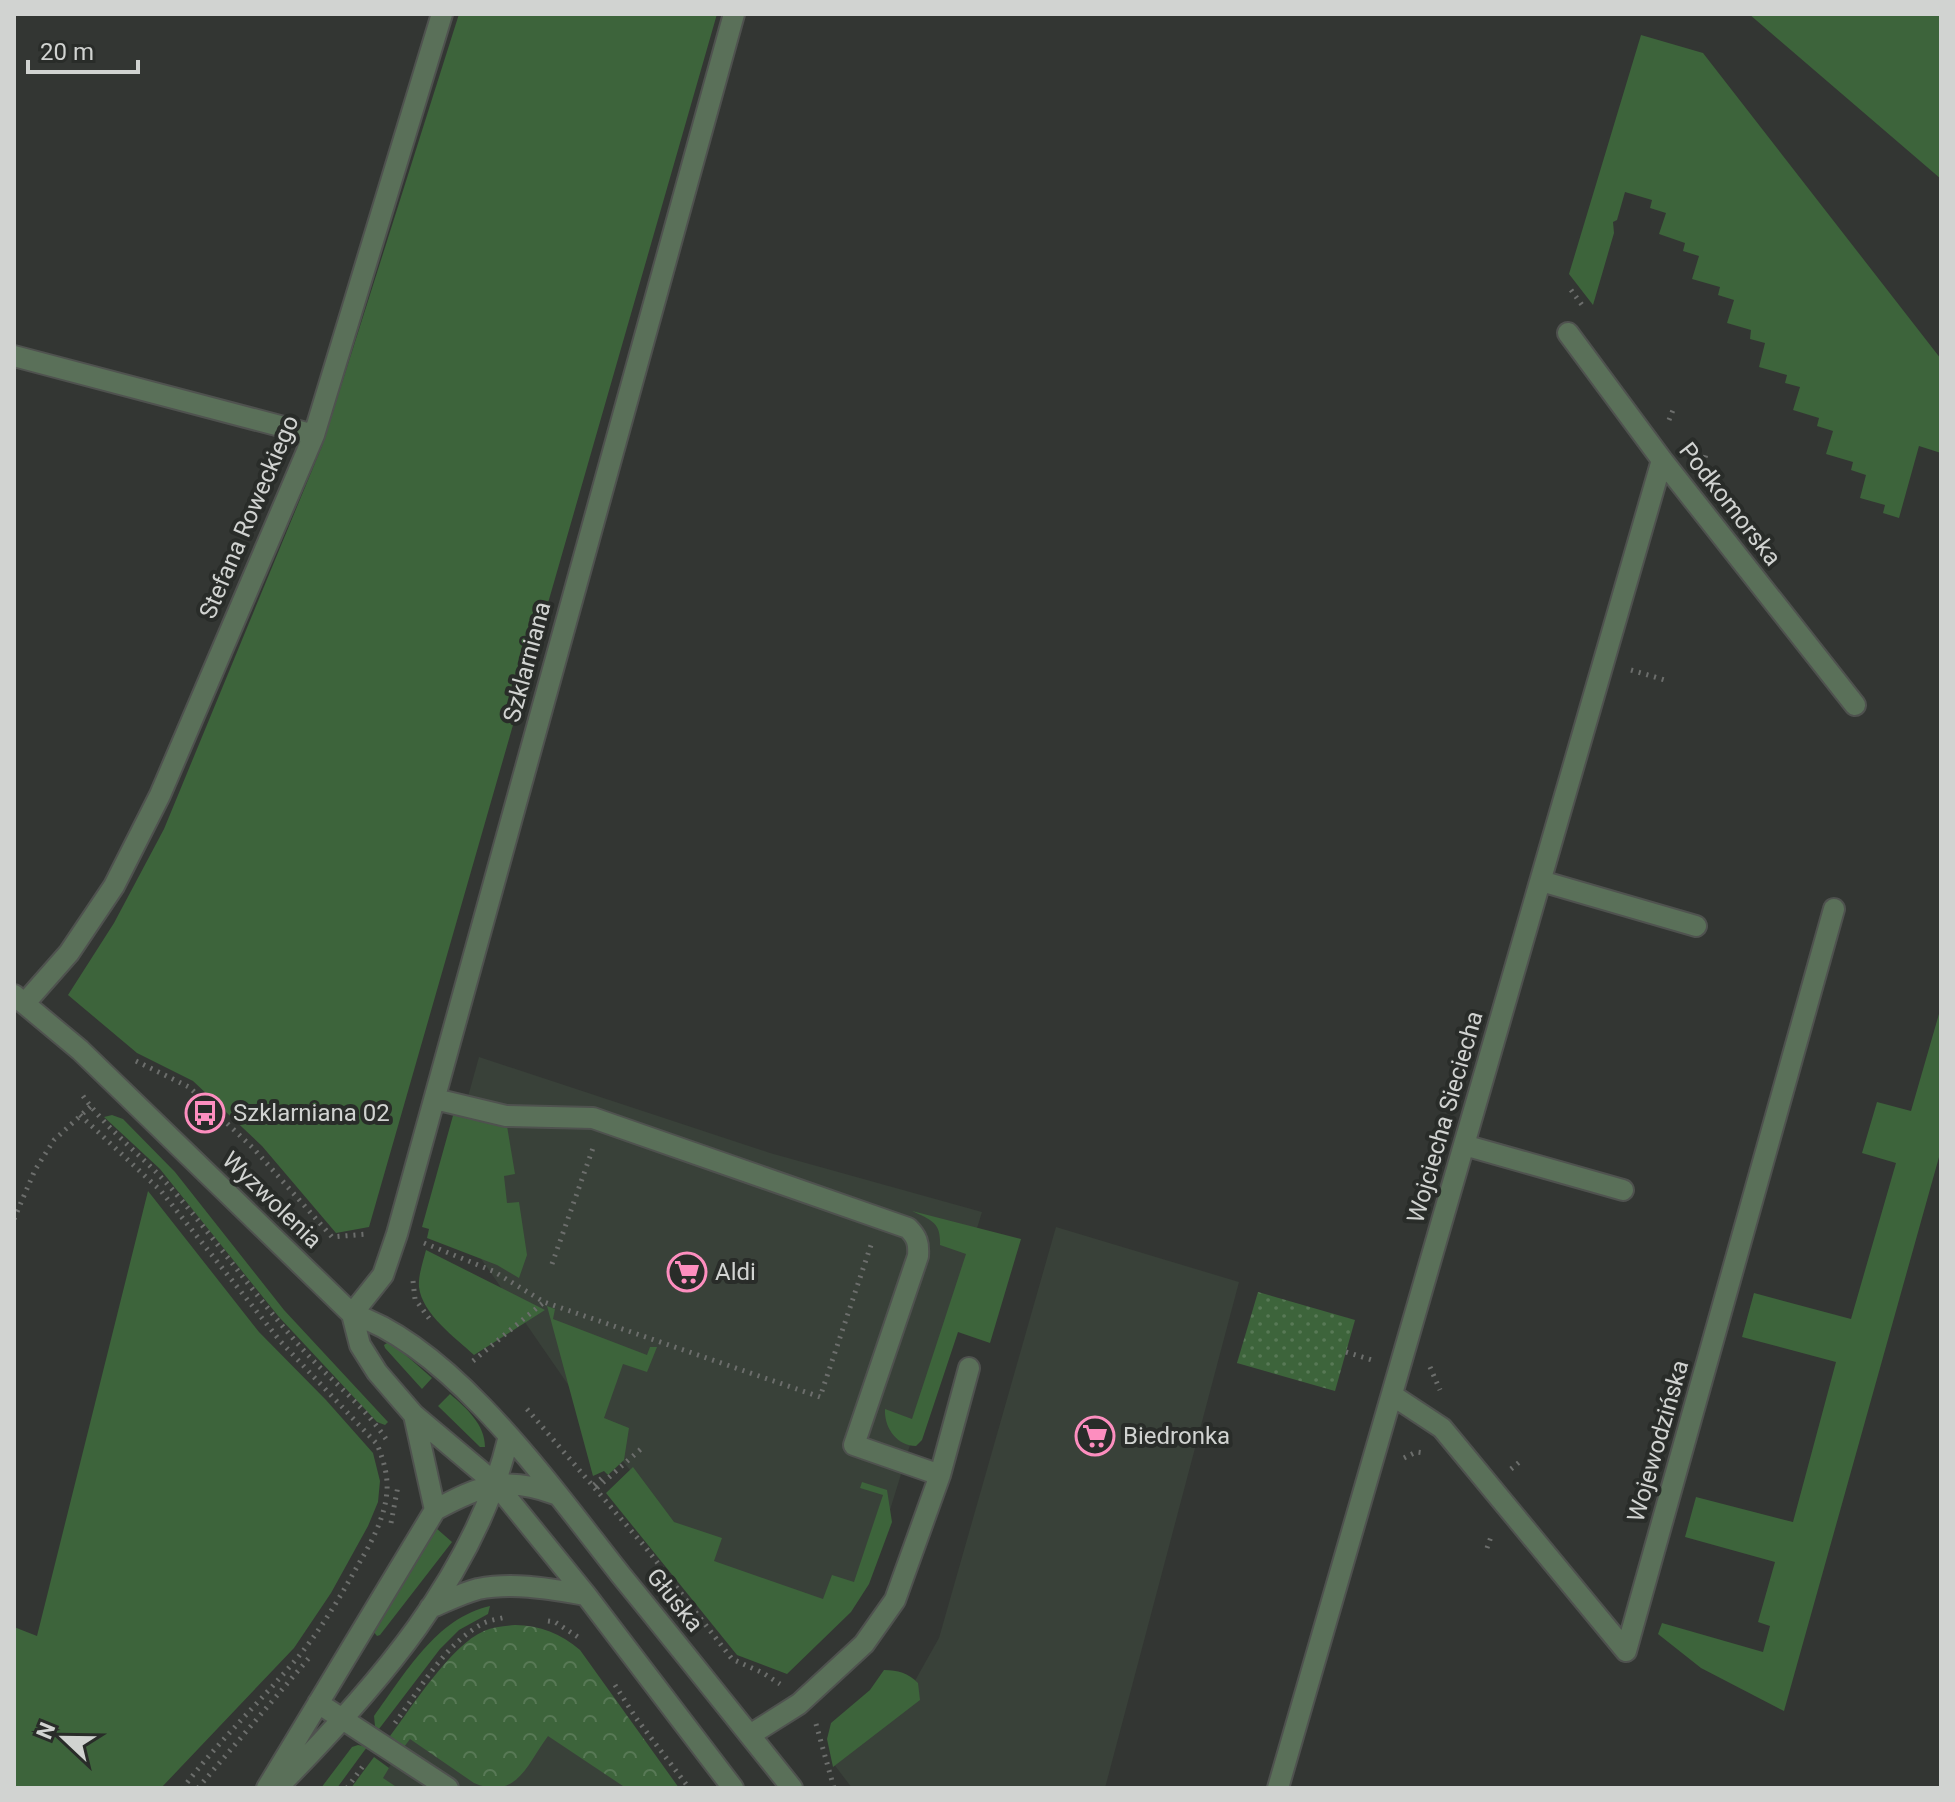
<svg xmlns="http://www.w3.org/2000/svg" width="1955" height="1802" font-family="Roboto,sans-serif">
<defs>
<pattern id="forest-crowns" width="20" height="18" patternUnits="userSpaceOnUse" patternTransform="scale(2)"><rect width="20" height="18" fill="#3d643b"/><path d="M2 6a3 3 0 1 1 6 0M12 15a3 3 0 1 1 6 0" fill="none" stroke="#587956"/></pattern>
<pattern id="park-dots" width="8" height="8" patternUnits="userSpaceOnUse" patternTransform="scale(2)"><rect width="8" height="8" fill="#3d643b"/><path d="M2 2h.1M6 6h.1" fill="none" stroke="#587956" stroke-width="1.8" stroke-linecap="round"/></pattern>
</defs>
<rect width="100%" height="100%" fill="#333633"/>
<path fill="#394139" d="M 479,1057 L 770,1153 L 982,1212 L 873,1565 L 787,1669 L 607,1441 L 464,1234 L 444,1183 Z
M 1056,1227 L 1239,1282 L 1105,1788 L 852,1788 L 833,1763 L 907,1695 L 939,1638 Z
M 462,1677 L 666,1788 L 374,1788 L 433,1706 Z"/>
<path fill="#3d643b" d="M 459,14 L 717,14 L 369,1227 L 336,1233 L 262,1146 L 193,1081 L 137,1053 L 68,995 L 114,923 L 164,829 L 322,446 Z
M 1749,14 L 1941,14 L 1941,179 Z
M 1641,35 L 1703,53 L 1941,359 L 1941,453 L 1919,446 L 1899,518 L 1883,513 L 1885,505 L 1860,498 L 1866,475 L 1851,470 L 1853,462 L 1826,454 L 1833,431 L 1817,426 L 1819,418 L 1793,410 L 1800,387 L 1785,383 L 1787,375 L 1759,367 L 1765,343 L 1750,339 L 1751,330 L 1727,323 L 1734,300 L 1718,295 L 1720,287 L 1692,279 L 1699,256 L 1683,251 L 1685,243 L 1659,234 L 1666,213 L 1650,208 L 1652,200 L 1625,192 L 1617,220 L 1613,222 L 1614,233 L 1593,305 L 1569,274 Z
M 1941,1007 L 1941,1150 L 1784,1711 L 1701,1668 L 1658,1634 L 1662,1623 L 1763,1652 L 1770,1626 L 1758,1622 L 1775,1562 L 1685,1537 L 1696,1497 L 1793,1522 L 1836,1362 L 1742,1337 L 1754,1293 L 1851,1319 L 1896,1163 L 1862,1153 L 1877,1102 L 1911,1111 Z
M 454,1112 L 507,1126 L 515,1174 L 504,1176 L 507,1203 L 519,1202 L 527,1255 L 519,1278 L 497,1265 L 427,1238 L 429,1229 L 422,1227 Z
M 112,1115 L 123,1119 L 175,1172 L 284,1310 L 388,1422 L 385,1425 L 377,1422 L 279,1317 L 160,1169 L 104,1117 Z
M 148,1191 L 259,1332 L 326,1400 L 373,1453 L 380,1481 L 378,1502 L 368,1526 L 331,1593 L 294,1648 L 161,1788 L 14,1788 L 14,1627 L 37,1636 Z
M 912,1211 L 1021,1239 L 990,1343 L 958,1332 L 922,1440 L 916,1446 C 897,1446 884,1428 885,1409 L 912,1419 L 966,1254 L 940,1245 C 941,1222 931,1220 912,1211 Z
M 426,1250 L 545,1310 L 474,1355 C 456,1338 422,1314 419,1287 C 418,1276 423,1262 426,1250 Z
M 547,1306 L 555,1309 L 553,1319 L 647,1355 L 650,1347 L 657,1347 L 647,1372 L 623,1364 L 604,1418 L 629,1428 L 624,1460 L 608,1475 L 604,1471 L 593,1476 Z
M 387,1343 L 392,1343 L 432,1378 L 422,1389 L 385,1348 L 384,1345 Z
M 450,1394 C 466,1408 485,1424 485,1447 L 480,1447 L 438,1406 Z
M 633,1467 L 674,1522 L 722,1538 L 714,1561 L 823,1599 L 832,1575 L 854,1582 L 883,1495 L 860,1488 L 862,1482 L 887,1490 L 892,1522 L 869,1584 L 851,1612 L 787,1674 L 737,1655 L 606,1493 Z
M 436,1528 L 452,1542 L 380,1635 L 377,1636 L 373,1631 Z
M 490,1606 L 488,1614 L 459,1630 L 440,1649 L 379,1729 L 375,1726 L 374,1716 C 405,1674 436,1618 490,1606 Z
M 884,1670 C 898,1670 908,1673 918,1683 L 920,1700 L 833,1767 L 827,1739 L 831,1723 L 870,1690 Z
M 358,1745 L 367,1747 L 337,1788 L 321,1788 L 352,1747 Z
M 374,1757 L 389,1768 L 383,1778 L 398,1788 L 351,1788 Z"/>
<path fill="url(#forest-crowns)" d="M 515,1625 C 540,1625 561,1634 580,1650 L 679,1788 L 626,1788 L 548,1736 C 527,1764 517,1801 474,1783 L 410,1739 L 404,1747 L 390,1736 C 412,1707 451,1645 484,1631 C 493,1627 505,1626 515,1625 Z"/>
<path fill="url(#park-dots)" d="M 1258,1292 L 1355,1320 L 1335,1391 L 1237,1363 Z"/>
<g fill="none" stroke-linecap="round" stroke-linejoin="round">
<defs>
<path id="minor" d="M 1568,333 L 1662,460 L 1855,705
M 14,356 L 314,435
M 1541,881 L 1696,926
M 14,995 L 80,1050 L 352,1314 C 453,1346 555,1492 620,1574 C 678,1645 735,1717 792,1788
M 25,1003 L 69,953 L 114,886 L 160,795 L 314,435 L 442,14
M 435,1099 L 506,1116 L 593,1118 L 908,1228 C 917,1237 919,1243 918,1256 L 854,1445 L 940,1475
M 1464,1145 L 1623,1190
M 352,1314 L 383,1275 L 397,1234 L 734,14
M 352,1314 L 360,1345 L 377,1372 L 414,1415 L 496,1484 L 586,1595 L 733,1788
M 1392,1395 L 1442,1428 L 1626,1651
M 414,1415 L 435,1510
M 430,1608 C 445,1602 462,1593 478,1589 C 514,1582 550,1589 586,1595
M 1626,1651 L 1834,909
M 318,1703 L 448,1788
M 750,1735 L 799,1704 L 864,1644 L 895,1600 L 940,1475 L 969,1368
M 267,1788 L 435,1510 C 479,1486 506,1475 555,1494
M 277,1788 C 375,1689 476,1575 509,1436
M 1278,1788 L 1662,460"/>
</defs>
<use href="#minor" stroke="#4f524f" stroke-width="24"/>
<path stroke="#6c6e6c" stroke-width="5" stroke-dasharray="2 6" stroke-linecap="butt" d="M 1571,290 L 1585,309
M 1669,420 L 1673,410
M 1703,465 L 1706,454
M 1631,670 L 1665,680
M 136,1061 L 189,1087 L 255,1150 L 332,1237 L 367,1234
M 83,1096 C 108,1131 143,1156 171,1188 C 218,1242 258,1300 306,1353 C 333,1382 367,1409 388,1442
M 80,1115 L 161,1191 L 281,1342 L 377,1444 C 383,1459 388,1474 387,1491 C 385,1518 371,1543 358,1565 C 339,1599 319,1633 293,1663 C 257,1705 217,1743 183,1788
M 14,1219 L 35,1170 L 54,1140 L 91,1106
M 424,1243 L 493,1271 L 544,1302 L 820,1397 L 871,1245
M 552,1264 L 593,1148
M 413,1281 L 415,1299 L 431,1321
M 1346,1352 L 1372,1360
M 473,1361 L 544,1302
M 1430,1367 L 1440,1390
M 527,1409 L 646,1548 L 732,1659 L 763,1673 L 780,1684
M 1404,1458 L 1416,1452 L 1424,1453
M 1511,1469 L 1523,1459
M 594,1485 L 602,1478
M 597,1488 L 642,1448
M 391,1523 L 398,1486
M 1487,1548 L 1492,1534
M 548,1621 L 555,1622 L 581,1639
M 615,1685 L 636,1718 L 689,1788
M 395,1723 C 420,1689 444,1645 482,1624 C 489,1620 499,1619 506,1617
M 816,1724 L 834,1788
M 198,1788 L 309,1658
M 347,1788 L 363,1766"/>
<use href="#minor" stroke="#5a7059" stroke-width="20"/>
</g>
<defs>
<symbol id="bus-ring" viewBox="-11 -11 22 22"><circle r="9.5" fill="#292c29" stroke="#fd8ebf" stroke-width="1.5"/><path d="M-5-6H5V4H4V6H2V4H-2V6H-4V4H-5ZM-3.5-4V0h7V-4ZM-3.5 1.2v1.5H-2V1.2ZM2 1.2v1.5H3.5V1.2Z" fill="#fd8ebf"/></symbol>
<symbol id="supermarket-ring" viewBox="-11 -11 22 22"><circle r="9.5" fill="#292c29" stroke="#fd8ebf" stroke-width="1.5"/><path d="M-6-5.5h2.5l.6 2H6L4.5 2H-2.5L-4.4-4H-6ZM-1.5 3.2a1.3 1.3 0 1 0 .1 0ZM3 3.2a1.3 1.3 0 1 0 .1 0Z" fill="#fd8ebf"/></symbol>
</defs>
<g fill-rule="evenodd">
<use href="#bus-ring" x="183" y="1091" width="44" height="44"/>
<use href="#supermarket-ring" x="665" y="1250" width="44" height="44"/>
<use href="#supermarket-ring" x="1073" y="1414" width="44" height="44"/>
</g>
<g text-anchor="middle" stroke-width="8" stroke-linejoin="round" paint-order="stroke">
<g font-size="24" fill="#d1d3d1" stroke="#292c29">
<text transform="translate(1730 504) rotate(52)" y="8">Podkomorska</text>
<text transform="translate(249 517) rotate(-67)" y="8">Stefana Roweckiego</text>
<text transform="translate(527 662) rotate(-75)" y="8">Szklarniana</text>
<text transform="translate(1445 1117) rotate(-74)" y="8">Wojciecha Sieciecha</text>
<text transform="translate(272 1200) rotate(44)" y="8">Wyzwolenia</text>
<text transform="translate(1658 1441) rotate(-74)" y="8">Wojewodzińska</text>
<text transform="translate(675 1600) rotate(51)" y="8">Głuska</text>
</g>
<g font-size="24" fill="#d1d3d1" stroke="#292c29" text-anchor="start">
<text x="233" y="1121">Szklarniana 02</text>
<text x="715" y="1280">Aldi</text>
<text x="1123" y="1444">Biedronka</text>
</g>
</g>
<rect width="1955" height="1802" fill="none" stroke="#d1d3d1" stroke-width="32"/>
<g transform="translate(64 1738) rotate(292)" stroke="#292c29" stroke-width="6" paint-order="stroke">
<path d="M0-6L14 30L0 20L-14 30Z" fill="#d1d3d1"/>
<text y="-12" font-size="22" font-weight="bold" text-anchor="middle" fill="#d1d3d1">N</text>
</g>
<path d="M28 60v12h110v-12" fill="none" stroke="#d1d3d1" stroke-width="4"/>
<text x="40" y="60" font-size="24" fill="#d1d3d1" stroke="#292c29" stroke-width="6" paint-order="stroke">20 m</text>
</svg>
